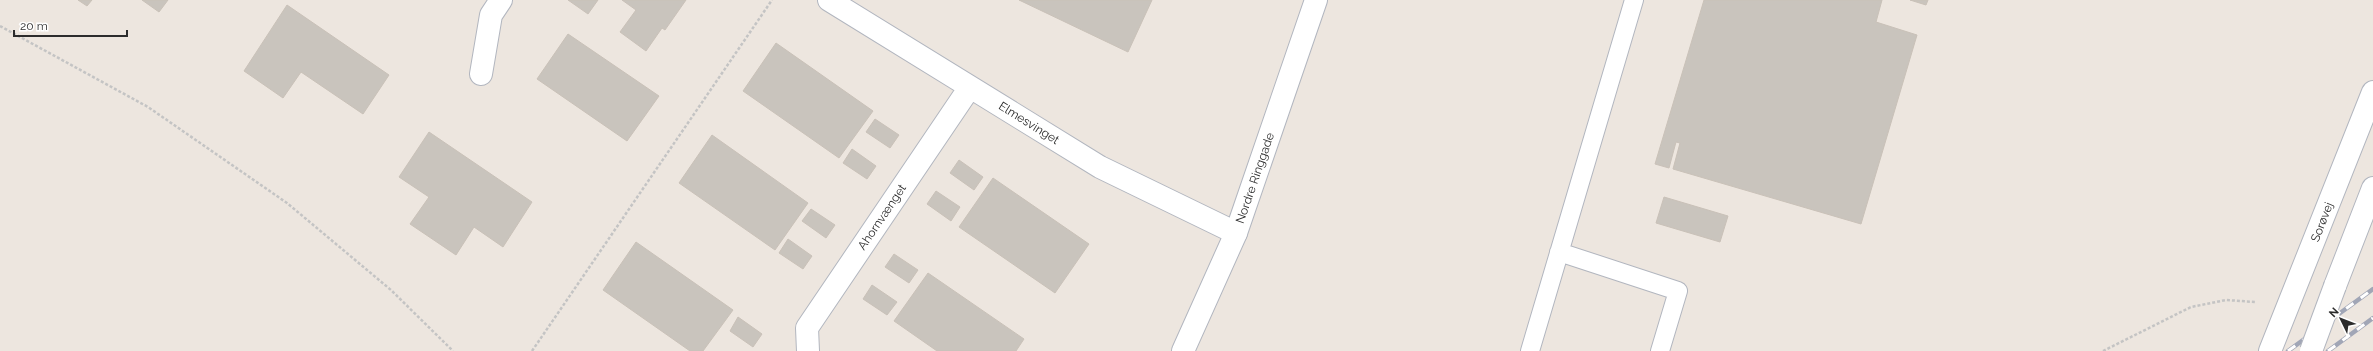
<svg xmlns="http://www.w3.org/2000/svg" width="2373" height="351" font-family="Raleway,sans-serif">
<rect width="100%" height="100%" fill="#ede6df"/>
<path fill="#c9c4bd" stroke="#c9c1b8" d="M 78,0 L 92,0 L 87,6 Z
M 142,0 L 168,0 L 159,12 Z
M 568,0 L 598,0 L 588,14 Z
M 622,0 L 686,0 L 665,30 L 662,28 L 646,51 L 620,32 L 636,10 Z
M 1019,0 L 1152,0 L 1128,52 Z
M 1704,0 L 1882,0 L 1876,22 L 1917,35 L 1861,224 L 1673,169 L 1680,143 L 1676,142 L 1669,168 L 1655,164 Z
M 1910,0 L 1928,0 L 1926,5 Z
M 287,5 L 389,75 L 363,114 L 301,72 L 283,98 L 244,71 Z
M 568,34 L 659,96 L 627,141 L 537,79 Z
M 776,43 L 873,111 L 839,158 L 743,91 Z
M 875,119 L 899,135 L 890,148 L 866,132 Z
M 429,132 L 532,202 L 503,247 L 474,227 L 456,255 L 410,224 L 429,197 L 399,177 Z
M 712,135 L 808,203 L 775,250 L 679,183 Z
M 852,149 L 876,166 L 867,179 L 843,163 Z
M 959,160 L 983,177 L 974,190 L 950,173 Z
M 993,178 L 1089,244 L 1055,293 L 959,227 Z
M 936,191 L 960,207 L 951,221 L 927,204 Z
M 1664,197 L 1728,216 L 1720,242 L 1656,223 Z
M 811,209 L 835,225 L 826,238 L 802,221 Z
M 788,239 L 812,256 L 803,269 L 779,253 Z
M 636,242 L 733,310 L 703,351 L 690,351 L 603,290 Z
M 894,254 L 918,270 L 909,283 L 885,267 Z
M 928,273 L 1024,339 L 1016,351 L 937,351 L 894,321 Z
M 872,285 L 897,302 L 887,315 L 863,299 Z
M 738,317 L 762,334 L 753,347 L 730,331 Z"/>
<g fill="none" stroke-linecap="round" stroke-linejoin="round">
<defs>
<path id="service" d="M 1559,252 L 1678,291 L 1660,351
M 1530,351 L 1634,0"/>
<path id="minor" d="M 829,0 L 1100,167 L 1236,233
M 481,74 L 491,15 L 501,0
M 808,351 L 807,328 L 970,87"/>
<path id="tertiary" d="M 2335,286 L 2373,188
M 1183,351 L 1236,233 L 1316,0
M 2270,351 L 2373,92"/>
</defs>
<use href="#service" stroke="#b2b6bf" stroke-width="20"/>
<use href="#minor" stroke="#b2b6bf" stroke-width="24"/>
<use href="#tertiary" stroke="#b2b6bf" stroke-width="24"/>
<path stroke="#c4c4c4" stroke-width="2.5" stroke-dasharray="3 2" stroke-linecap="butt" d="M 0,26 L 148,107 L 287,203 L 391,290 L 453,351
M 532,351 L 772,0
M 2103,351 L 2191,307 L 2226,300 L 2255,302"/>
<use href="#service" stroke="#fff" stroke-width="18"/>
<use href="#minor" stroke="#fff" stroke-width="22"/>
<use href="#tertiary" stroke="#fff" stroke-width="22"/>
<defs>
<path id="rail" d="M 2288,351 L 2373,289
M 2328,351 L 2373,318"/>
</defs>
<use href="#rail" stroke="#a1a6b6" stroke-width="4.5"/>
<use href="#rail" stroke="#fff" stroke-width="3" stroke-dasharray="9" stroke-linecap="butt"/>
<defs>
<path id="tertiary-bridge" d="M 2311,351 L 2335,286"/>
</defs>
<use href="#tertiary-bridge" stroke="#b2b6bf" stroke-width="24" stroke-linecap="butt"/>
<use href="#tertiary-bridge" stroke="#fff" stroke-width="22"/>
</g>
<g text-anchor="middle" stroke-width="4" stroke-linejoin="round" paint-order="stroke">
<g font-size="12" fill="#2c2c2c" stroke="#fff">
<text transform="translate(1029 123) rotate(32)" y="4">Elmesvinget</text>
<text transform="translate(1255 178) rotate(-71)" y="4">Nordre Ringgade</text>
<text transform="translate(882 217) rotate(-56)" y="4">Ahornvænget</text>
<text transform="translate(2322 222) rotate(-69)" y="4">Sorøvej</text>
</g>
</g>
<g transform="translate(2341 319) rotate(313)" stroke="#ffffff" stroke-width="3" paint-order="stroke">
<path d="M0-3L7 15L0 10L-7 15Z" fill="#2c2c2c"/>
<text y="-6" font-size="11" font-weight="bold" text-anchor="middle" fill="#2c2c2c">N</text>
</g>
<path d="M14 30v6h113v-6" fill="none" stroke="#2c2c2c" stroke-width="2"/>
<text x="20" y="30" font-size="12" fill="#2c2c2c" stroke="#ffffff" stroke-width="3" paint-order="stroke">20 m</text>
</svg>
